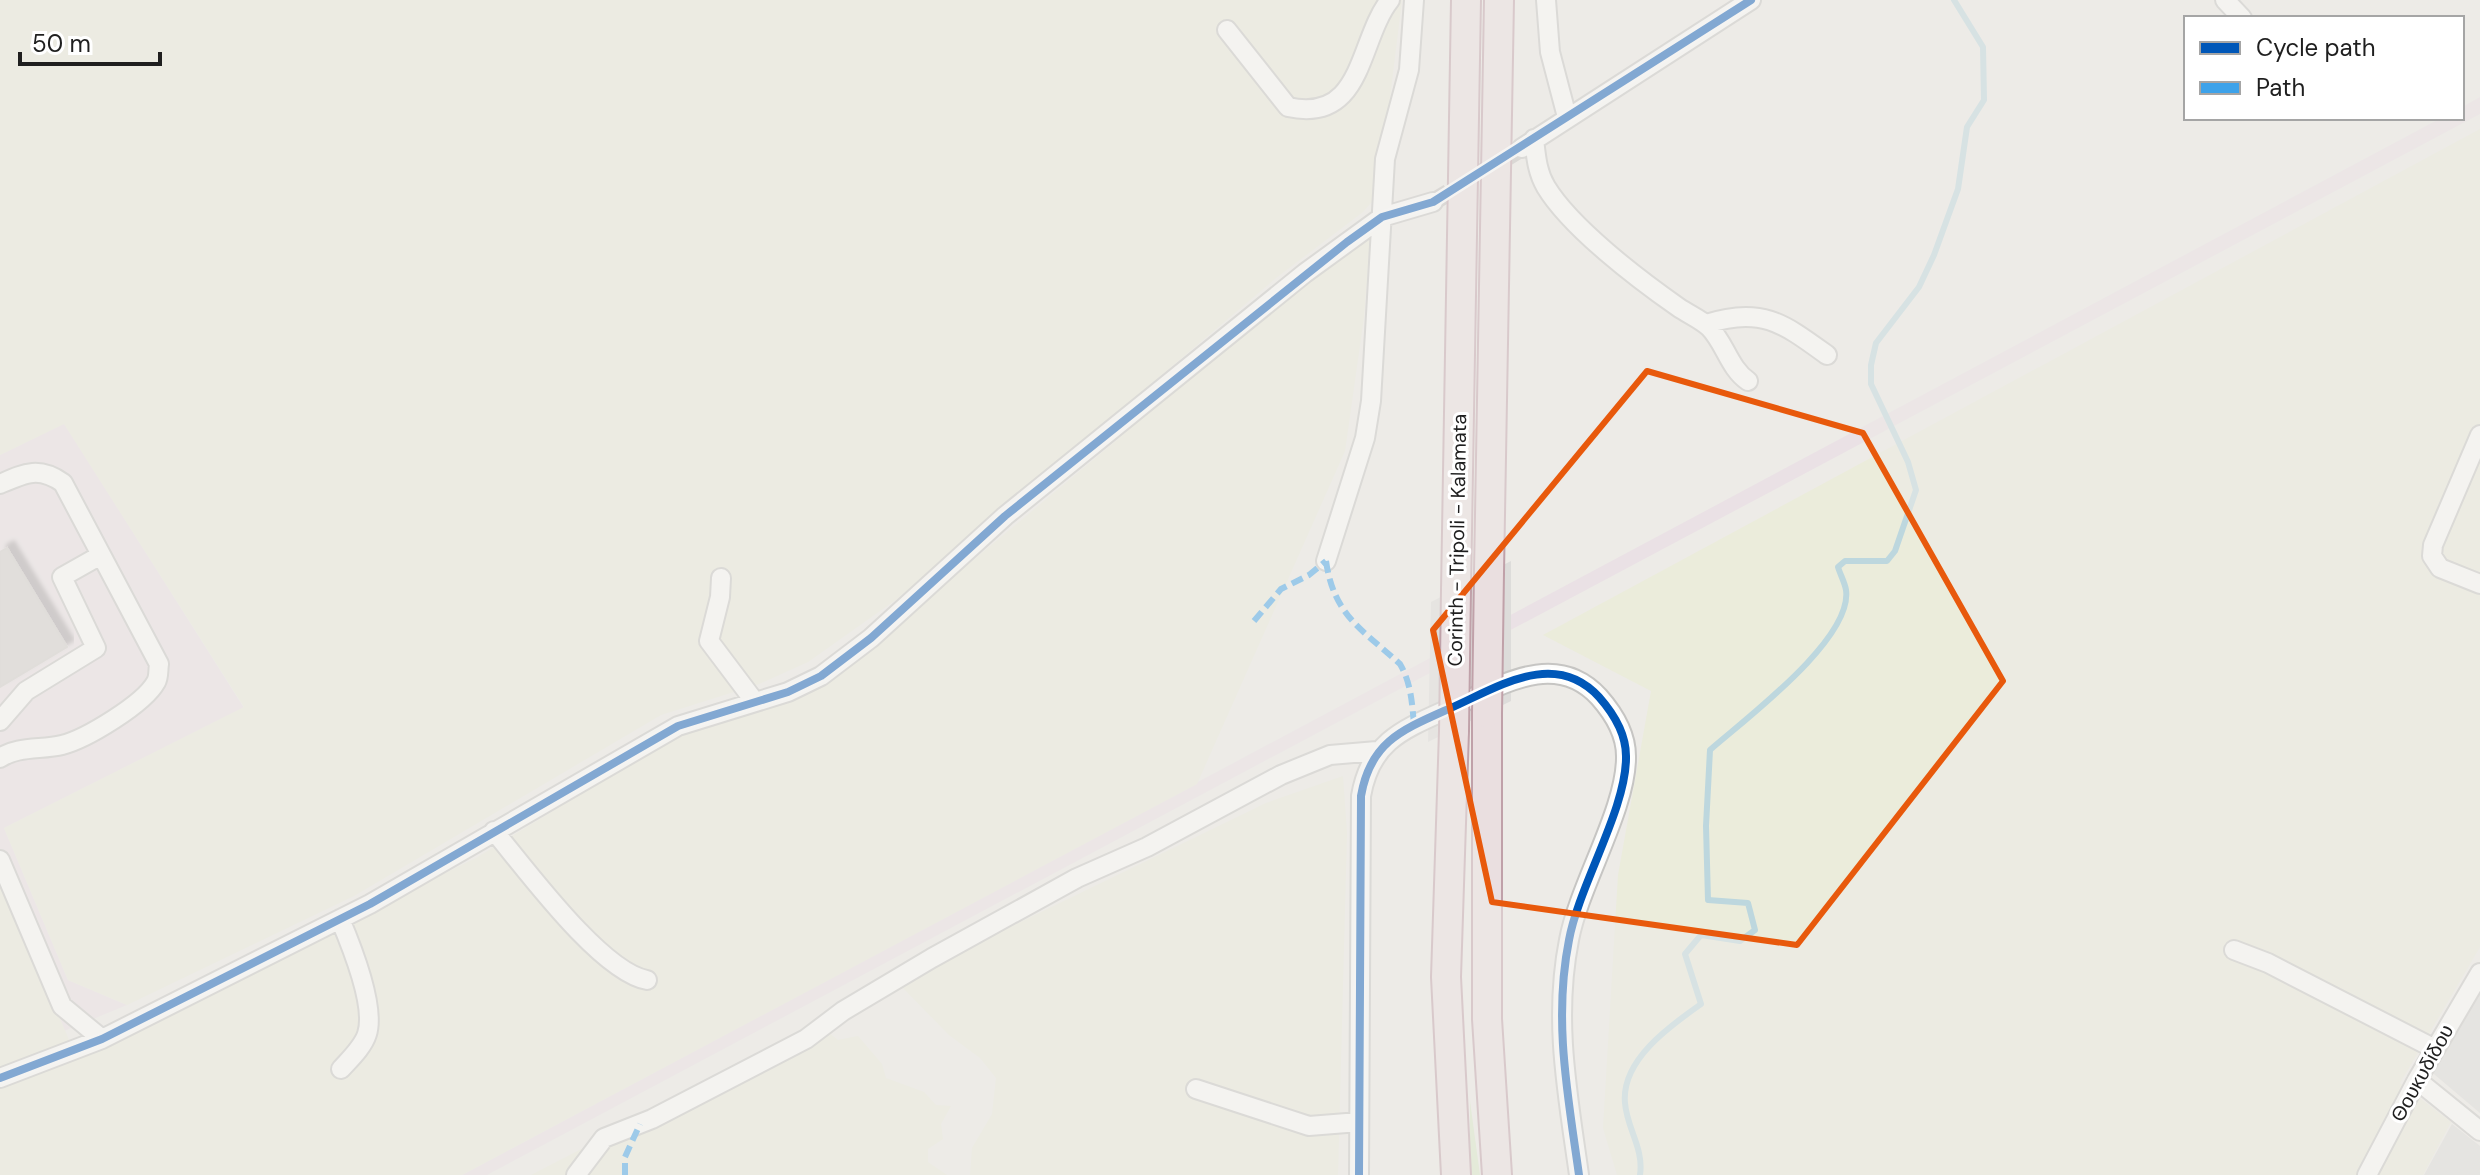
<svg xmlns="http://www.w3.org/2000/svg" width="2480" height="1175" font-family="'DM Sans',sans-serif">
<defs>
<filter id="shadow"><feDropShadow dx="7" dy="-7" stdDeviation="2" flood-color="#0004"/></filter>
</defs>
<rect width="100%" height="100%" fill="#edebe7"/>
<path fill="#dcdbd9" d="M 2480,983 L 2480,1113 L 2428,1069 Z
M 2452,1124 L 2480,1146 L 2480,1175 L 2424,1175 Z"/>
<path fill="#eae1e5" d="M 2480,97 L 2480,114 L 487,1175 L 462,1175 L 2441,118 L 2462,118 L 2462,107 Z
M 64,423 L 244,708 L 4,828 L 68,980 L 127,1005 L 64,1031 L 0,877 L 0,455 Z"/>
<path fill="#ebecdb" d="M 0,0 L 1402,0 L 1378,195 L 1363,212 L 1276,278 L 897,599 L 808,662 L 759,684 L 661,715 L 354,896 L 127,1005 L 68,980 L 4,828 L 244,707 L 64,424 L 0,455 Z
M 2480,129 L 2480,947 L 2400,1083 L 2451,1122 L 2423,1175 L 1617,1175 L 1603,1128 L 1618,875 L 1651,691 L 1543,635 Z
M 1370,240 L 1364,317 L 1345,451 L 1197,784 L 462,1175 L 0,1175 L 0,877 L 75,1054 L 476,858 L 669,740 L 796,694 L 855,659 L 1117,440 L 1281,295 L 1335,258 Z
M 1343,776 L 1347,833 L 1338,1175 L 970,1175 L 972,1148 L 992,1114 L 996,1078 L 980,1058 L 949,1035 L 897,982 L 1266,803 Z
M 820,1026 L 838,1040 L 858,1036 L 882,1064 L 886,1078 L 924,1092 L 936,1105 L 951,1106 L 941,1124 L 943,1139 L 928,1149 L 928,1162 L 947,1175 L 531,1175 Z"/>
<path fill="#d9e8c8" d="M 1470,1101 L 1480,1175 L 1470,1175 Z"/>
<path fill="#dddcda" d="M 1511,561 L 1511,701 L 1428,742 L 1431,602 Z"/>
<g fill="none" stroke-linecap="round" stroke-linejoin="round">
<path stroke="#bdd7de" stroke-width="6" d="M 1640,1175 C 1644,1148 1627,1129 1625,1103 C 1621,1060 1670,1026 1701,1004 L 1685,954 L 1701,935 L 1740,941 L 1755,930 L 1748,903 L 1708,900 L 1706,826 L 1710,750 C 1744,720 1853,639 1846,590 C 1845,583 1840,574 1838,567 L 1845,561 L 1887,561 L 1895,551 L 1916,490 L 1908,462 L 1871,384 L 1871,365 L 1876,343 L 1919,287 L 1934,255 L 1958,189 L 1967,127 L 1984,100 L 1983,47 L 1954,0"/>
</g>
<path fill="#d2cfcc" stroke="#d0cdc9" stroke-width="2" filter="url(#shadow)" d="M 7,548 L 67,647 L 0,687 L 0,552 Z"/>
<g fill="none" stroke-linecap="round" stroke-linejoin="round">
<path stroke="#c4c2bf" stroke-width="18" stroke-dasharray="18 9" stroke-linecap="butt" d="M 1433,202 L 1522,148"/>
<defs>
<path id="minor" d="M 1546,0 L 1550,52 L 1567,117
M 2225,0 L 2242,18
M 1227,30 L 1288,107 C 1364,124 1358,40 1390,0
M 1534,139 C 1536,156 1537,172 1546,187 C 1571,228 1638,279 1678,307 C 1688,314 1700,319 1709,327 C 1725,343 1729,368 1748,381
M 1522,148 L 1751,0
M 1706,324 C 1761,306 1783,323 1827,355
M 2480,435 L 2433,545 L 2432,556 L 2440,568 L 2480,584
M 0,484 C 25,473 39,466 63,483 L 159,664 C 158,670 159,677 156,682 C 144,704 86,739 62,745 C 42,750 17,746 0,758
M 1326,561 L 1365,438 L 1371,401 L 1385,159 L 1409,70 L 1414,0
M 721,578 L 720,597 L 709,641 L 755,702
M 0,721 L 26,691 L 96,648 L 62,577 L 101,555
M 494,831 C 525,868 601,972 647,980
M 0,860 L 62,1006 L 102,1039
M 340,919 C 351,945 376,1006 367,1034 C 363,1047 350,1059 341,1069
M 2234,950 L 2268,963 L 2435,1049
M 0,1078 L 102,1039 L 370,904 L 678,726 L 788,692 L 821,676 L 871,638 L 1005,516 L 1305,273 L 1382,217 L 1433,202
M 2417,1080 L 2480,1131
M 1196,1089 L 1309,1126 L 1359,1122
M 576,1175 L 604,1138 L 652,1119 L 806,1039 L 843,1011 L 932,958 L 1077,878 L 1147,847 L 1281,775 L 1330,755 L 1377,751
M 1359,1175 L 1361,796 C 1370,744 1399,731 1444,711 C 1494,690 1553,647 1599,697 C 1614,714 1626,733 1626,756 C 1627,808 1579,885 1569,940 C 1553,1020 1568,1096 1579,1175
M 2367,1175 L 2417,1080 L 2480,973"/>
<path id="highway" d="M 1489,572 L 1499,0
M 1456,590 L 1466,0
M 1487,713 L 1487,1019 L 1497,1175
M 1454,731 L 1446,977 L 1456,1175"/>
</defs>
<use href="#minor" stroke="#c6c5c3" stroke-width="22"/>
<use href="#highway" stroke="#c0a1a9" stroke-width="32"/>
<use href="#minor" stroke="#fcfcfb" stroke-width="18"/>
<use href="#highway" stroke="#eadfe0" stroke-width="28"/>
<defs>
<path id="highway-bridge" d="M 1487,713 L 1489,572
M 1454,731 L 1456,590"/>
</defs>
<use href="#highway-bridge" stroke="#c0a1a9" stroke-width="32" stroke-linecap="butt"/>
<use href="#highway-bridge" stroke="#eadfe0" stroke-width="28"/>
<path stroke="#3da2ea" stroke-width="6" stroke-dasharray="12 6" stroke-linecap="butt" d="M 1326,561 C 1334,616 1362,629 1400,664 C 1411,683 1412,702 1414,725
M 1254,621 L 1281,589 L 1309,575 L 1326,561
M 625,1175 L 625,1157 L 640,1124"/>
<defs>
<path id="cycleway" d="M 0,1078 L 102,1039 L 370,904 L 678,726 L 788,692 L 821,676 L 871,638 L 1005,516 L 1347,242 L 1382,217 L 1433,202 L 1751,0
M 1359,1175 L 1361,796 C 1370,744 1399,731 1444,711 C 1494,690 1553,647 1599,697 C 1614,714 1626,733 1626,756 C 1627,808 1579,885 1569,940 C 1553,1020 1568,1096 1579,1175"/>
</defs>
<use href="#cycleway" stroke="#fff" stroke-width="13"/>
<use href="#cycleway" stroke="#0057b8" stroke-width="8"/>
</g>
<path d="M0 0H2480V1175H0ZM 1647,371 L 1863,433 L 2003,681 L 1797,945 L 1492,902 L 1433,630 Z" fill="#edebe7" fill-opacity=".55" fill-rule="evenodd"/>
<path fill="none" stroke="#e8590c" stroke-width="6" stroke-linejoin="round" d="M 1647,371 L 1863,433 L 2003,681 L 1797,945 L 1492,902 L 1433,630 Z"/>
<g text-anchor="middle" stroke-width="6" stroke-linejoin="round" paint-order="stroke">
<g font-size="20" fill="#1f1f1f" stroke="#fff">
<text transform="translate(1457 540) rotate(-89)" y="7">Corinth - Tripoli - Kalamata</text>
<text transform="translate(2422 1073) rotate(-61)" y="7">Θουκυδίδου</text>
</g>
</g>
<rect x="2184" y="16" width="280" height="104" fill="#ffffff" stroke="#a5a5a5" stroke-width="2"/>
<rect x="2200" y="42" width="40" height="12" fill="#0057b8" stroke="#a5a5a5" stroke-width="2"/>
<text x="2256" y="56" font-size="24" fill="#1f1f1f">Cycle path</text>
<rect x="2200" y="82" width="40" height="12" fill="#3da2ea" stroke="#a5a5a5" stroke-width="2"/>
<text x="2256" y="96" font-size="24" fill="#1f1f1f">Path</text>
<path d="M20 52v12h140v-12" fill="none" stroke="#1f1f1f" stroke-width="4"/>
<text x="32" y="52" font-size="24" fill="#1f1f1f" stroke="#ffffff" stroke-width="6" paint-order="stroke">50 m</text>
</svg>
